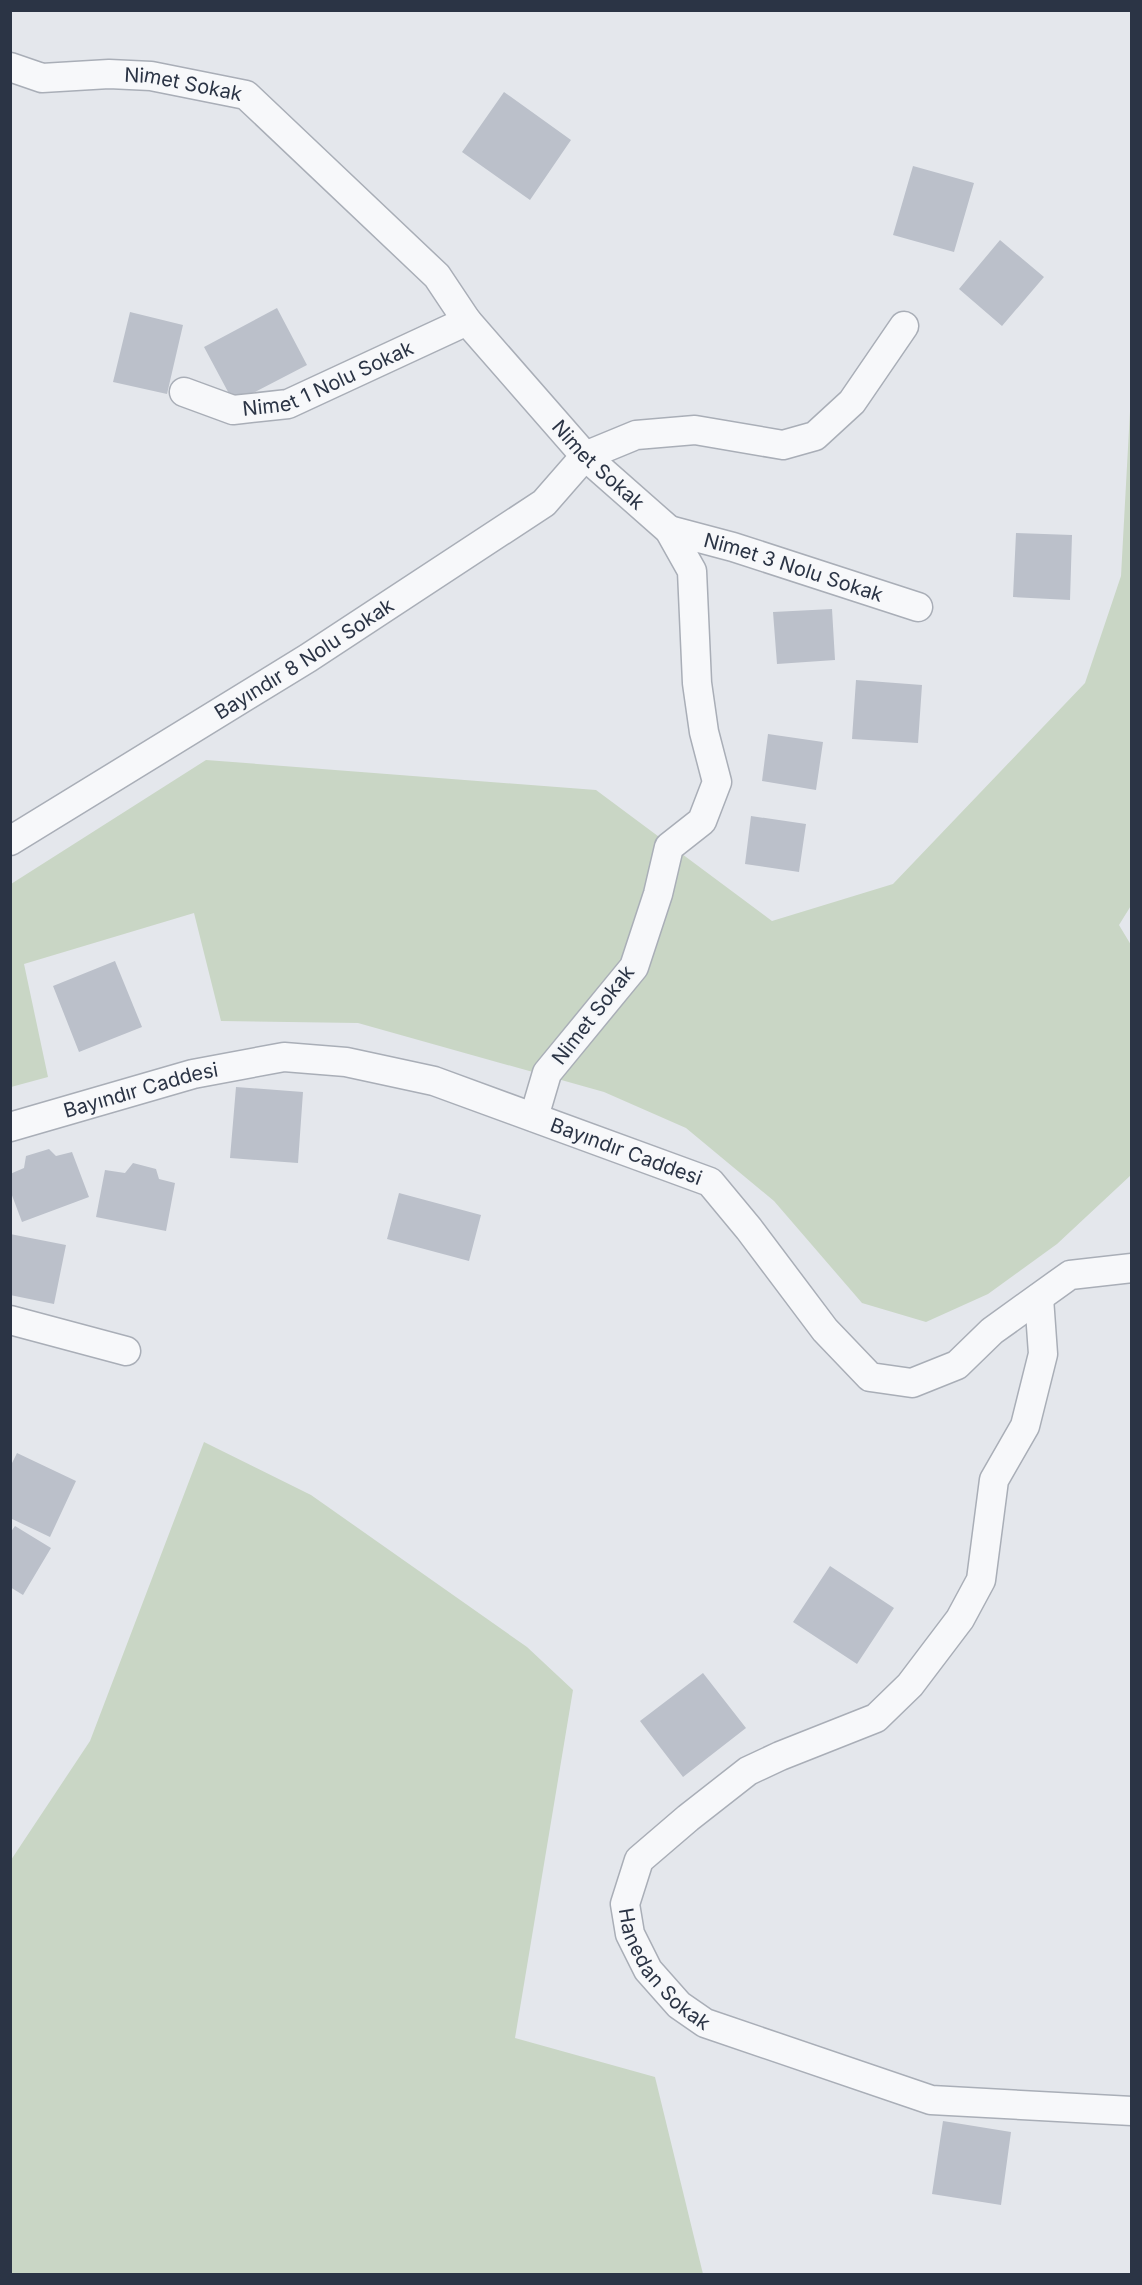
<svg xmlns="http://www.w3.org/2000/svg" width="1142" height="2285" font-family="Inter,sans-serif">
<rect width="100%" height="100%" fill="#e4e7ec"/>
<path fill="#c9d6c5" d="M 1131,393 L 1132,904 L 1119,925 L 1131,945 L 1131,1175 L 1057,1244 L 988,1294 L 926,1322 L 862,1303 L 774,1201 L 686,1128 L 604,1092 L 358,1023 L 221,1021 L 194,913 L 24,964 L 48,1077 L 11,1087 L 11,884 L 206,760 L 596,790 L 772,921 L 893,884 L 1085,683 L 1121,576 Z
M 204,1442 L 311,1495 L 527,1647 L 573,1690 L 515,2038 L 655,2077 L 703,2274 L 11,2274 L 11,1860 L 90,1741 Z"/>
<path fill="#bbc0ca" d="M 504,92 L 571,140 L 530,200 L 462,152 Z
M 913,166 L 974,183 L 954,252 L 893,235 Z
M 1000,240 L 1044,277 L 1002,326 L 959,289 Z
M 277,308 L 307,365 L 234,403 L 204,347 Z
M 130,312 L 183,325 L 167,394 L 113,382 Z
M 1016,533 L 1072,535 L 1070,600 L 1013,597 Z
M 832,609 L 835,660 L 777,664 L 773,612 Z
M 856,680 L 922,685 L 918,743 L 852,739 Z
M 768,734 L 823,742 L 816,790 L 762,781 Z
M 751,816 L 806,824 L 799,872 L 745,864 Z
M 115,961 L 142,1027 L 79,1052 L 53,986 Z
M 236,1087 L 303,1092 L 298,1163 L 230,1158 Z
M 49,1149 L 56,1156 L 72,1152 L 89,1197 L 22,1222 L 10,1190 L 10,1174 L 24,1168 L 26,1156 Z
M 133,1163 L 156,1169 L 159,1179 L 175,1183 L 166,1231 L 96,1217 L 105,1170 L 125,1173 Z
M 399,1193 L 481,1215 L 469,1261 L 387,1239 Z
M 10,1234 L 66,1245 L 54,1304 L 10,1295 Z
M 17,1453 L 76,1481 L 50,1537 L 10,1518 L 10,1467 Z
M 15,1526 L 51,1548 L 23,1595 L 10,1587 L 10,1533 Z
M 830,1566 L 894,1608 L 857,1664 L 793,1622 Z
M 703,1673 L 746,1728 L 683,1777 L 640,1721 Z
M 943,2121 L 1011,2132 L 1001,2205 L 932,2194 Z"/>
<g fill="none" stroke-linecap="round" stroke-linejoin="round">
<defs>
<g id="minor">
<path id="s1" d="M 10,67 L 42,78 L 109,74 L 151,76 L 246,95 L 437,276 L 467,321 L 585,456 L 669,530 L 692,571 L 697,683 L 704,732 L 717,782 L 702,821 L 669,847 L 658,894 L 634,967 L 547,1073 L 534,1117"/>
<path id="s2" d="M 184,392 L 233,410 L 288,404 L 467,321"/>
<path id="s3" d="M 669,530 L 733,547 L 918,607"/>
<path id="s4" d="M 10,841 L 308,658 L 544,503 L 585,456 L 636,435 L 695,430 L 783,445 L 815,436 L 852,402 L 904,326"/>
<path id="s5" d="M 10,1127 L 193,1074 L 284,1057 L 346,1062 L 434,1081 L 710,1182 L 749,1229 L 825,1330 L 870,1377 L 912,1383 L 957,1365 L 992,1331 L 1070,1275 L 1132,1268"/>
<path id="s6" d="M 1039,1298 L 1043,1354 L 1025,1426 L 994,1480 L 981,1580 L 960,1619 L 910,1685 L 876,1718 L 780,1756 L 748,1771 L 688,1818 L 639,1860 L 625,1904 L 630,1934 L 648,1970 L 679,2005 L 705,2023 L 931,2100 L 1132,2111"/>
<path d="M 10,1320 L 126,1351"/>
</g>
</defs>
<use href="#minor" stroke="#a9aeb7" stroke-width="31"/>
<use href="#minor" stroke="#f7f8fa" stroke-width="28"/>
</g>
<g text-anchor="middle" stroke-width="4.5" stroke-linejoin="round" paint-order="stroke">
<g font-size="20" fill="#2b3445" stroke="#f4f6f9">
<text dy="7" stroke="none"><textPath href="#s1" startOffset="176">Nimet Sokak</textPath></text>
<text dy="7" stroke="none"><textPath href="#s2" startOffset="153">Nimet 1 Nolu Sokak</textPath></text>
<text dy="7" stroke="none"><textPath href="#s1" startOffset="752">Nimet Sokak</textPath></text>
<text dy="7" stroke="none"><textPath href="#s3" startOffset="130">Nimet 3 Nolu Sokak</textPath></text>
<text dy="7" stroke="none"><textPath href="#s4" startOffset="346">Bayındır 8 Nolu Sokak</textPath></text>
<text transform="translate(593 1015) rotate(-52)" y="7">Nimet Sokak</text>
<text dy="7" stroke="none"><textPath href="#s5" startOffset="136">Bayındır Caddesi</textPath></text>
<text dy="7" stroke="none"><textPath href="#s5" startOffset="640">Bayındır Caddesi</textPath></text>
<text dy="7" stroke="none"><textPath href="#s6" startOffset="872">Hanedan Sokak</textPath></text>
</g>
</g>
<rect width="1142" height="2285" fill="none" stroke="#2b3445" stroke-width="24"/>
</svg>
